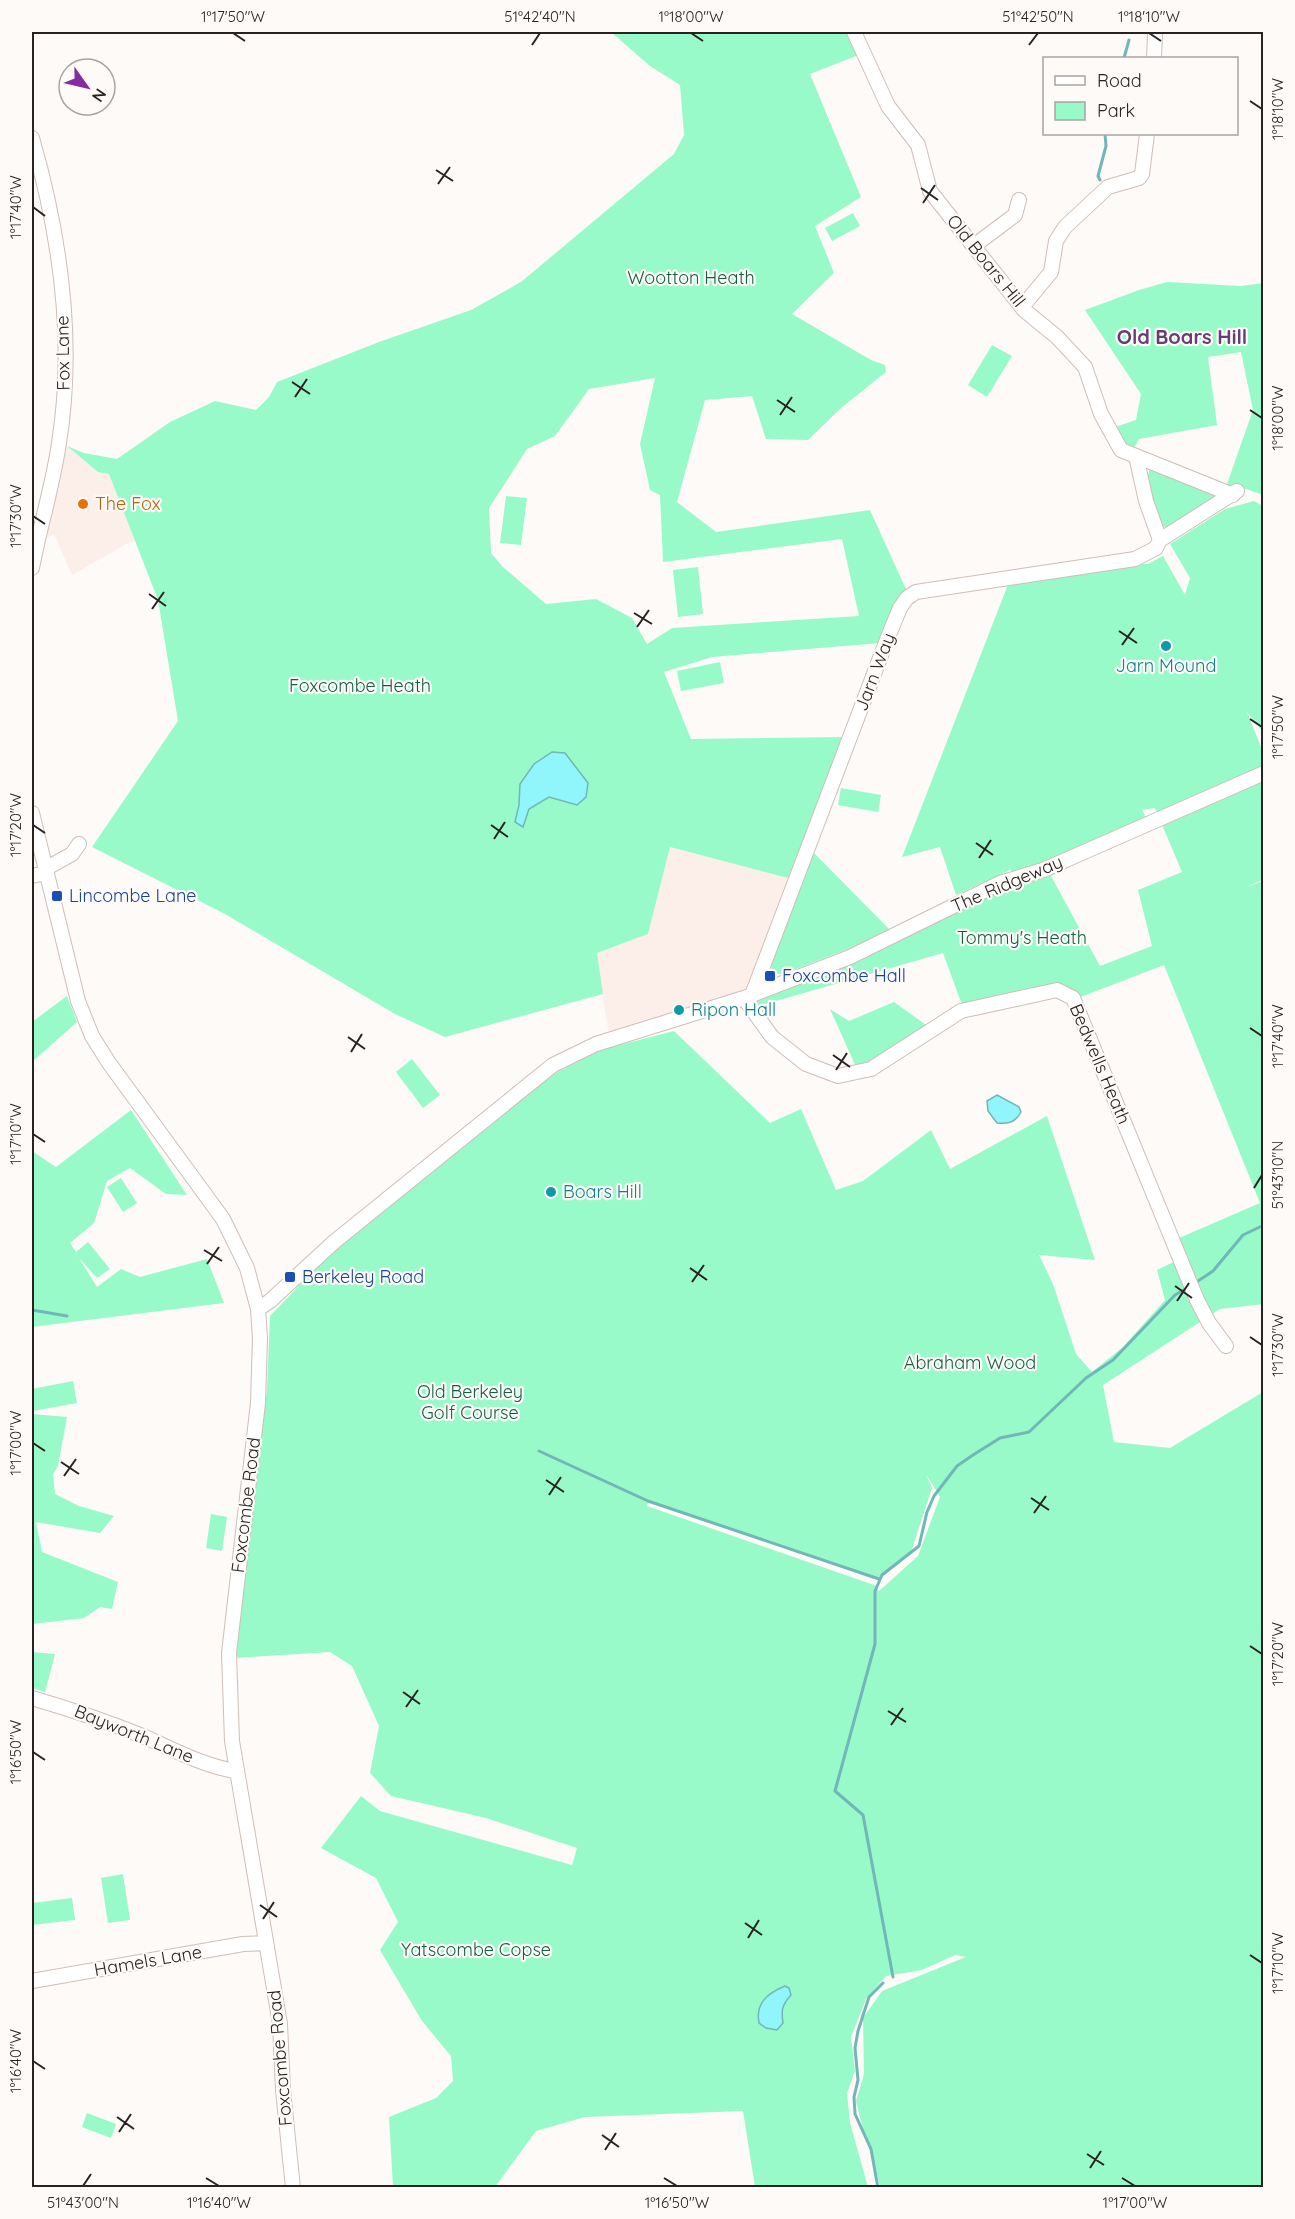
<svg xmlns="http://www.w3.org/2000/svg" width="1295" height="2219" font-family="Quicksand,sans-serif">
<rect width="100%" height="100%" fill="#fdfaf8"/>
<path fill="#fceee8" d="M 67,446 L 92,467 L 109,474 L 135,541 L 126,544 L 72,575 L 54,534 L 44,539 L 59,486 Z
M 670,847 L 788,878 L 749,989 L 609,1035 L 596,953 L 648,934 Z"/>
<path fill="#98fac9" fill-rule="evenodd" d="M 611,32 L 851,32 L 861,54 L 810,74 L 861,197 L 815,226 L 834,273 L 792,314 L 871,360 L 885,365 L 886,372 L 841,408 L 808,440 L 766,439 L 752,396 L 705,400 L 677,502 L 716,532 L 870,510 L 904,585 L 913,599 L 880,643 L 712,657 L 664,672 L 691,739 L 844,737 L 788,878 L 670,847 L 648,934 L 597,953 L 603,994 L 445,1037 L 395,1014 L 225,914 L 92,847 L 178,721 L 158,600 L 109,474 L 98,472 L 67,446 L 84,453 L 117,459 L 170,422 L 215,401 L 256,410 L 269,397 L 277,382 L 379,342 L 471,310 L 521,282 L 674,154 L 684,135 L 680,85 L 650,66 ZM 655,378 L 640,444 L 650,490 L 660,495 L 663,562 L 842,539 L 859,616 L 672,628 L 647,644 L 632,618 L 596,599 L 546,604 L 503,567 L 491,553 L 489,508 L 527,449 L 555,436 L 589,389 ZM 534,764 L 577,805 L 550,797 L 529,809 L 515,822 L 519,805 L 520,784 Z
M 853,213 L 860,226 L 832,241 L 825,228 Z
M 1167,282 L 1241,286 L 1263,283 L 1263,495 L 1246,489 L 1226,487 L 1253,410 L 1241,352 L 1208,357 L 1217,425 L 1139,439 L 1133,450 L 1112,428 L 1136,420 L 1141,394 L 1085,310 L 1139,290 Z
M 992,345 L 1012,356 L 987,397 L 968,385 Z
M 1150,466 L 1219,495 L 1168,529 L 1162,525 L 1146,485 Z
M 506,496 L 527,498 L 521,545 L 500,543 Z
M 1254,501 L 1263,506 L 1263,732 L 1247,712 L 1263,752 L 1264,879 L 1247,887 L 1263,881 L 1263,1304 L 1220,1309 L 1103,1385 L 1114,1442 L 1170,1448 L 1263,1392 L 1263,2187 L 880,2187 L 873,2156 L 866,2141 L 856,2101 L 864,2074 L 863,2018 L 882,1991 L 966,1957 L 955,1955 L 922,1970 L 886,1976 L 866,1999 L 851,2037 L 855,2071 L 847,2093 L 850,2123 L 868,2187 L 755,2187 L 743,2111 L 585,2117 L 536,2131 L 495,2187 L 393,2187 L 389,2117 L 436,2098 L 453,2081 L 451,2056 L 422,2021 L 380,1950 L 398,1922 L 376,1878 L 321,1848 L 361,1796 L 380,1811 L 572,1865 L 577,1848 L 486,1818 L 391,1796 L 370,1773 L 379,1726 L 352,1666 L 330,1652 L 234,1658 L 267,1389 L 270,1316 L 337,1246 L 548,1077 L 600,1050 L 674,1031 L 770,1123 L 801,1109 L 836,1190 L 863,1181 L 931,1130 L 950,1169 L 1047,1116 L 1095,1260 L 1039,1255 L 1053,1284 L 1076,1354 L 1092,1372 L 1123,1347 L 1165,1300 L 1157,1270 L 1186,1256 L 1179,1238 L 1260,1203 L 1164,965 L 1078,998 L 1062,987 L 962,1005 L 943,953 L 755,1007 L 756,998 L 1016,884 L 1009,866 L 1010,870 L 956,895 L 940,847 L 902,857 L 1009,582 L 1134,564 L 1148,564 L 1163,556 L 1185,595 L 1190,578 L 1170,544 L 1225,509 ZM 1155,808 L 1182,872 L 1138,890 L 1152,946 L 1100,966 L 1051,876 L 1151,827 L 1142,810 ZM 926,1474 L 940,1497 L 918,1556 L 879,1591 L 874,1585 L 647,1506 L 649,1501 L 879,1579 L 911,1552 L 932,1488 Z
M 698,567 L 703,614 L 678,617 L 673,570 Z
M 720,662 L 724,683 L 681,691 L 677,671 Z
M 841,788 L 881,795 L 878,812 L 838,805 Z
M 813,852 L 892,932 L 783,974 L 778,974 L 772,970 L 771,966 L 778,942 Z
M 67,996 L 77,1022 L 32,1062 L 32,1022 Z
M 894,1002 L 929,1027 L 883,1058 L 856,1067 L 830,1009 L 849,1021 Z
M 412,1059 L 440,1095 L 423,1108 L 396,1072 Z
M 131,1110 L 187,1195 L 166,1194 L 130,1168 L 107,1181 L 94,1223 L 70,1243 L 76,1252 L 88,1242 L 110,1269 L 97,1278 L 79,1258 L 97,1287 L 121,1269 L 140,1277 L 207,1259 L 224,1303 L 32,1327 L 32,1151 L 56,1167 Z
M 121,1178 L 137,1203 L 123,1212 L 107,1187 Z
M 73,1381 L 77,1403 L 33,1411 L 32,1389 Z
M 32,1414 L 67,1417 L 58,1466 L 53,1474 L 55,1494 L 79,1506 L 114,1516 L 100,1533 L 36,1522 L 42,1552 L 118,1582 L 112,1609 L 100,1607 L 84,1618 L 32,1624 Z
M 211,1514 L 227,1517 L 222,1551 L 206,1548 Z
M 32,1652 L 55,1654 L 45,1692 L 32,1688 Z
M 123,1874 L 130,1920 L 108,1923 L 101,1878 Z
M 72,1898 L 75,1920 L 32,1925 L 32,1903 Z
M 87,2113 L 116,2124 L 111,2138 L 82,2127 Z"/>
<path fill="#90f6fb" stroke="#71b6b9" stroke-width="1.5" d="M 552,752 L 565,753 L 588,783 L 586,797 L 577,805 L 549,797 L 529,809 L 523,827 L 515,822 L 519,805 L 520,784 L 534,764 Z
M 997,1095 L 1019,1107 L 1021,1112 C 1015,1123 1008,1124 997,1123 L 988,1111 L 987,1101 Z
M 785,1986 L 789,1988 L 791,1995 C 782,2005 781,2010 783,2023 L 777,2030 L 766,2028 L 759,2023 C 755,2003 768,1993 785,1986 Z"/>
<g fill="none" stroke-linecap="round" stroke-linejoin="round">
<path stroke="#71b6b9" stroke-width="3" d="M 1124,58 L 1129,40
M 1100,180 L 1098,176 L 1106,146 L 1105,134
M 1195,1283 L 1213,1271 L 1243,1235 L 1264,1225
M 32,1310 L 67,1316
M 539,1451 L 648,1501 L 879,1579
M 893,1977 L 863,1815 L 835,1791 L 875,1644 L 875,1591 L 882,1575 L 919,1546 L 927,1512 L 934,1496 L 957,1466 L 973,1455 L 1000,1438 L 1029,1432 L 1086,1378 L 1113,1360 L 1175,1295 L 1187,1288
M 878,2188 L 871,2149 L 855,2114 L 854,2097 L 858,2080 L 855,2048 L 858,2031 L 869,1997 L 883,1983"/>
<defs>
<path id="minor" d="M 854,32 L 888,106 L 918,145 L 930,191 L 1024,310 L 1057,337 L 1085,367 L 1101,414 L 1121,450 L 1233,495
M 1154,58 L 1155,34
M 32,138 C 60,235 75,342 59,443 C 53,485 40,526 32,568
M 975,245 L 1015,215 L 1019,200
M 1022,307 L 1051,272 L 1056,241 L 1065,227 L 1108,187 L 1139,178 L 1142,174 L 1147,134
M 1136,456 L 1146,501 L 1160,540
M 32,813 L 78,1001 L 92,1036 L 109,1063 L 223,1219 L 247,1268 L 258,1309 L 260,1338 L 258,1403 L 229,1653 L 232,1741 L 280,2024 L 283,2090 L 293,2188
M 45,869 L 72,854 L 79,844
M 32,876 L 46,873
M 752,995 L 888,637 L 900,608 L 907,598 L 916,592 L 1135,559 L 1156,548 L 1160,540 L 1237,491
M 744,998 L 772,1037 L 806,1064 L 838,1076 L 871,1069 L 961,1011 L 1057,990 L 1073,998 L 1197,1300 L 1209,1323 L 1226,1346
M 258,1309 L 270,1301 L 334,1242 L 553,1065 L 596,1044 L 744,998 L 850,957 L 1000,883 L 1043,870 L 1264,773
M 32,1698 C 70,1709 108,1722 145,1737 C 174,1750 204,1766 235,1771
M 32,1981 L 243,1944 L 265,1943"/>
</defs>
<use href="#minor" stroke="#cebeb8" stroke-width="16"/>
<use href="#minor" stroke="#fff" stroke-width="14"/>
</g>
<path fill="none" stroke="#282220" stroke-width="2" d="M 233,33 L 245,41M 691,33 L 703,41M 1149,33 L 1161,41M 532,45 L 540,33M 1029,45 L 1038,33M 1250,101 L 1262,109M 436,170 L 453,181M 438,184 L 450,167M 921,188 L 938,200M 923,203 L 935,185M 33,207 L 45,216M 292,382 L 310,394M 295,397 L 307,379M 777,400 L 795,412M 1250,410 L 1262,418M 780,415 L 792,397M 33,516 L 45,524M 149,594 L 166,606M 152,609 L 164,592M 634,613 L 652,624M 637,627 L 649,610M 1119,631 L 1137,643M 1122,645 L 1134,628M 1250,719 L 1262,727M 33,825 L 45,833M 491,825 L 508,837M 494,839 L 505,822M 976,843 L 993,855M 979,858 L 991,840M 1250,1028 L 1262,1036M 348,1037 L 365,1049M 351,1052 L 362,1034M 833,1055 L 850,1067M 836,1070 L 847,1053M 33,1134 L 45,1142M 1254,1188 L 1262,1175M 204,1250 L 222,1261M 207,1264 L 219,1247M 690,1268 L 707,1280M 692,1282 L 704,1265M 1175,1286 L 1192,1298M 1177,1301 L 1189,1283M 1250,1337 L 1262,1345M 33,1443 L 45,1451M 61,1462 L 79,1474M 64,1476 L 76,1459M 546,1480 L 564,1492M 549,1495 L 561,1477M 1031,1498 L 1049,1510M 1034,1513 L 1046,1496M 1250,1646 L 1262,1654M 403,1692 L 420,1704M 406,1707 L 418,1690M 888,1711 L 906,1722M 891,1725 L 903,1708M 33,1752 L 45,1760M 260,1905 L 277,1917M 263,1919 L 274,1902M 745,1923 L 762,1935M 748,1938 L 759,1920M 1250,1955 L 1262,1963M 33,2061 L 45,2069M 117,2117 L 134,2129M 119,2132 L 131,2114M 602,2135 L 619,2147M 605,2150 L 616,2133M 1087,2154 L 1104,2165M 1090,2168 L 1101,2151M 206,2178 L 219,2186M 664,2178 L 677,2186M 1122,2178 L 1135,2186M 83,2186 L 91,2174"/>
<circle fill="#e8710a" stroke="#fdfaf8" stroke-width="2" cx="83" cy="504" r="6"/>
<g fill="#0f9aa8" stroke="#fdfaf8" stroke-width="2">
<circle cx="1166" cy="646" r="6"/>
<circle cx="679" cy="1010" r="6"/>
<circle cx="551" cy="1192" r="6"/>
</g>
<g fill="#1a4fb4" stroke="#fdfaf8" stroke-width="2">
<rect x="51" y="890" width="12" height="12" rx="3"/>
<rect x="764" y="970" width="12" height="12" rx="3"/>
<rect x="284" y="1271" width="12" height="12" rx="3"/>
</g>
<g text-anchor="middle" stroke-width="4.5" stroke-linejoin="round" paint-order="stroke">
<g font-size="18" fill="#282220" stroke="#fdfaf8">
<text transform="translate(986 261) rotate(51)" y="6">Old Boars Hill</text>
<text transform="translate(63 353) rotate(-91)" y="6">Fox Lane</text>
<text transform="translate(875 672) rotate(-69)" y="6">Jarn Way</text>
<text transform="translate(1007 884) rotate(-23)" y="6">The Ridgeway</text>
<text transform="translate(1100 1064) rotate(67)" y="6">Bedwells Heath</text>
<text transform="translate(246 1505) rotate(-83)" y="6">Foxcombe Road</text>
<text transform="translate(134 1734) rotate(22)" y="6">Bayworth Lane</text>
<text transform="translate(148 1961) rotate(-10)" y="6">Hamels Lane</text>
<text transform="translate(280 2058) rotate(-95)" y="6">Foxcombe Road</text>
</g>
<g font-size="18" fill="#105f3f" stroke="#fdfaf8">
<text x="691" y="284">Wootton Heath</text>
<text x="360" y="692">Foxcombe Heath</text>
<text x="1022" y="944">Tommy's Heath</text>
<text x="970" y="1369">Abraham Wood</text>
<text x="470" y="1398">Old Berkeley<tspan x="470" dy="21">Golf Course</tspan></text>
<text x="476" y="1956">Yatscombe Copse</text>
</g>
<g font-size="18" fill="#c56008" stroke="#fdfaf8" text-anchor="start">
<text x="95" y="510">The Fox</text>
</g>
<g font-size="18" fill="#0d838f" stroke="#fdfaf8" text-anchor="start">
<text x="1166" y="672" text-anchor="middle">Jarn Mound</text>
<text x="691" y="1016">Ripon Hall</text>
<text x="563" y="1198">Boars Hill</text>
</g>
<g font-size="18" fill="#164399" stroke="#fdfaf8" text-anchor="start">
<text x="69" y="902">Lincombe Lane</text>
<text x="782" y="982">Foxcombe Hall</text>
<text x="302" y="1283">Berkeley Road</text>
</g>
<g font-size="20" font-weight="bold" fill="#663d75" stroke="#fdfaf8">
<text x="1182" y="344">Old Boars Hill</text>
</g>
</g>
<rect width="1295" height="2219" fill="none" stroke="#fdfaf8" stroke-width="66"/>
<rect x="1043" y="57" width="195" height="78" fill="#fdfaf8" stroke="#a8a4a2" stroke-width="1.5"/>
<rect x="1055" y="76" width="30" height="9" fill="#ffffff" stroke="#a8a4a2" stroke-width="1.5"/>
<text x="1097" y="87" font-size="18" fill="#282220">Road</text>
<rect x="1055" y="102" width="30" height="18" fill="#98fac9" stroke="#a8a4a2" stroke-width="1.5"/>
<text x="1097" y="117" font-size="18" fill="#282220">Park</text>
<g transform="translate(87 87) rotate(124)"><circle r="28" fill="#fdfaf8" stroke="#a8a4a2" stroke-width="1.5"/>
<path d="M0-4.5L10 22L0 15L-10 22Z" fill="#822e9d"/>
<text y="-9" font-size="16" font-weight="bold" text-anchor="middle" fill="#282220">N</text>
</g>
<rect x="33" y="33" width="1229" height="2153" fill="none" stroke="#282220" stroke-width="2"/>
<g font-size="15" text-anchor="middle" fill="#282220">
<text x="233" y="22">1°17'50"W</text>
<text x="540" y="22">51°42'40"N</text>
<text x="691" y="22">1°18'00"W</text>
<text x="1038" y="22">51°42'50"N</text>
<text x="1149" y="22">1°18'10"W</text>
<text transform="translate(1278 109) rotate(-90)" y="5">1°18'10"W</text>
<text transform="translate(16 207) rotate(-90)" y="5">1°17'40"W</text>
<text transform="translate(1278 418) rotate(-90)" y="5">1°18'00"W</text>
<text transform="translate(16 516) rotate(-90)" y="5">1°17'30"W</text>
<text transform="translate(1278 727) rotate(-90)" y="5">1°17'50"W</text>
<text transform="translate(16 825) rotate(-90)" y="5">1°17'20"W</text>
<text transform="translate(1278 1036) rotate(-90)" y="5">1°17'40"W</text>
<text transform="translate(16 1134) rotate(-90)" y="5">1°17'10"W</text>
<text transform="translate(1278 1175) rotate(-90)" y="5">51°43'10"N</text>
<text transform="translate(1278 1345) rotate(-90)" y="5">1°17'30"W</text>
<text transform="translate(16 1443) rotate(-90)" y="5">1°17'00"W</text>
<text transform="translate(1278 1654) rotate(-90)" y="5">1°17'20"W</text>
<text transform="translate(16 1752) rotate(-90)" y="5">1°16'50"W</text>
<text transform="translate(1278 1963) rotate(-90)" y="5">1°17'10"W</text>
<text transform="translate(16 2061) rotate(-90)" y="5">1°16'40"W</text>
<text x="83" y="2208">51°43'00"N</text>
<text x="219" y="2208">1°16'40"W</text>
<text x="677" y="2208">1°16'50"W</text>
<text x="1135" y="2208">1°17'00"W</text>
</g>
</svg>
